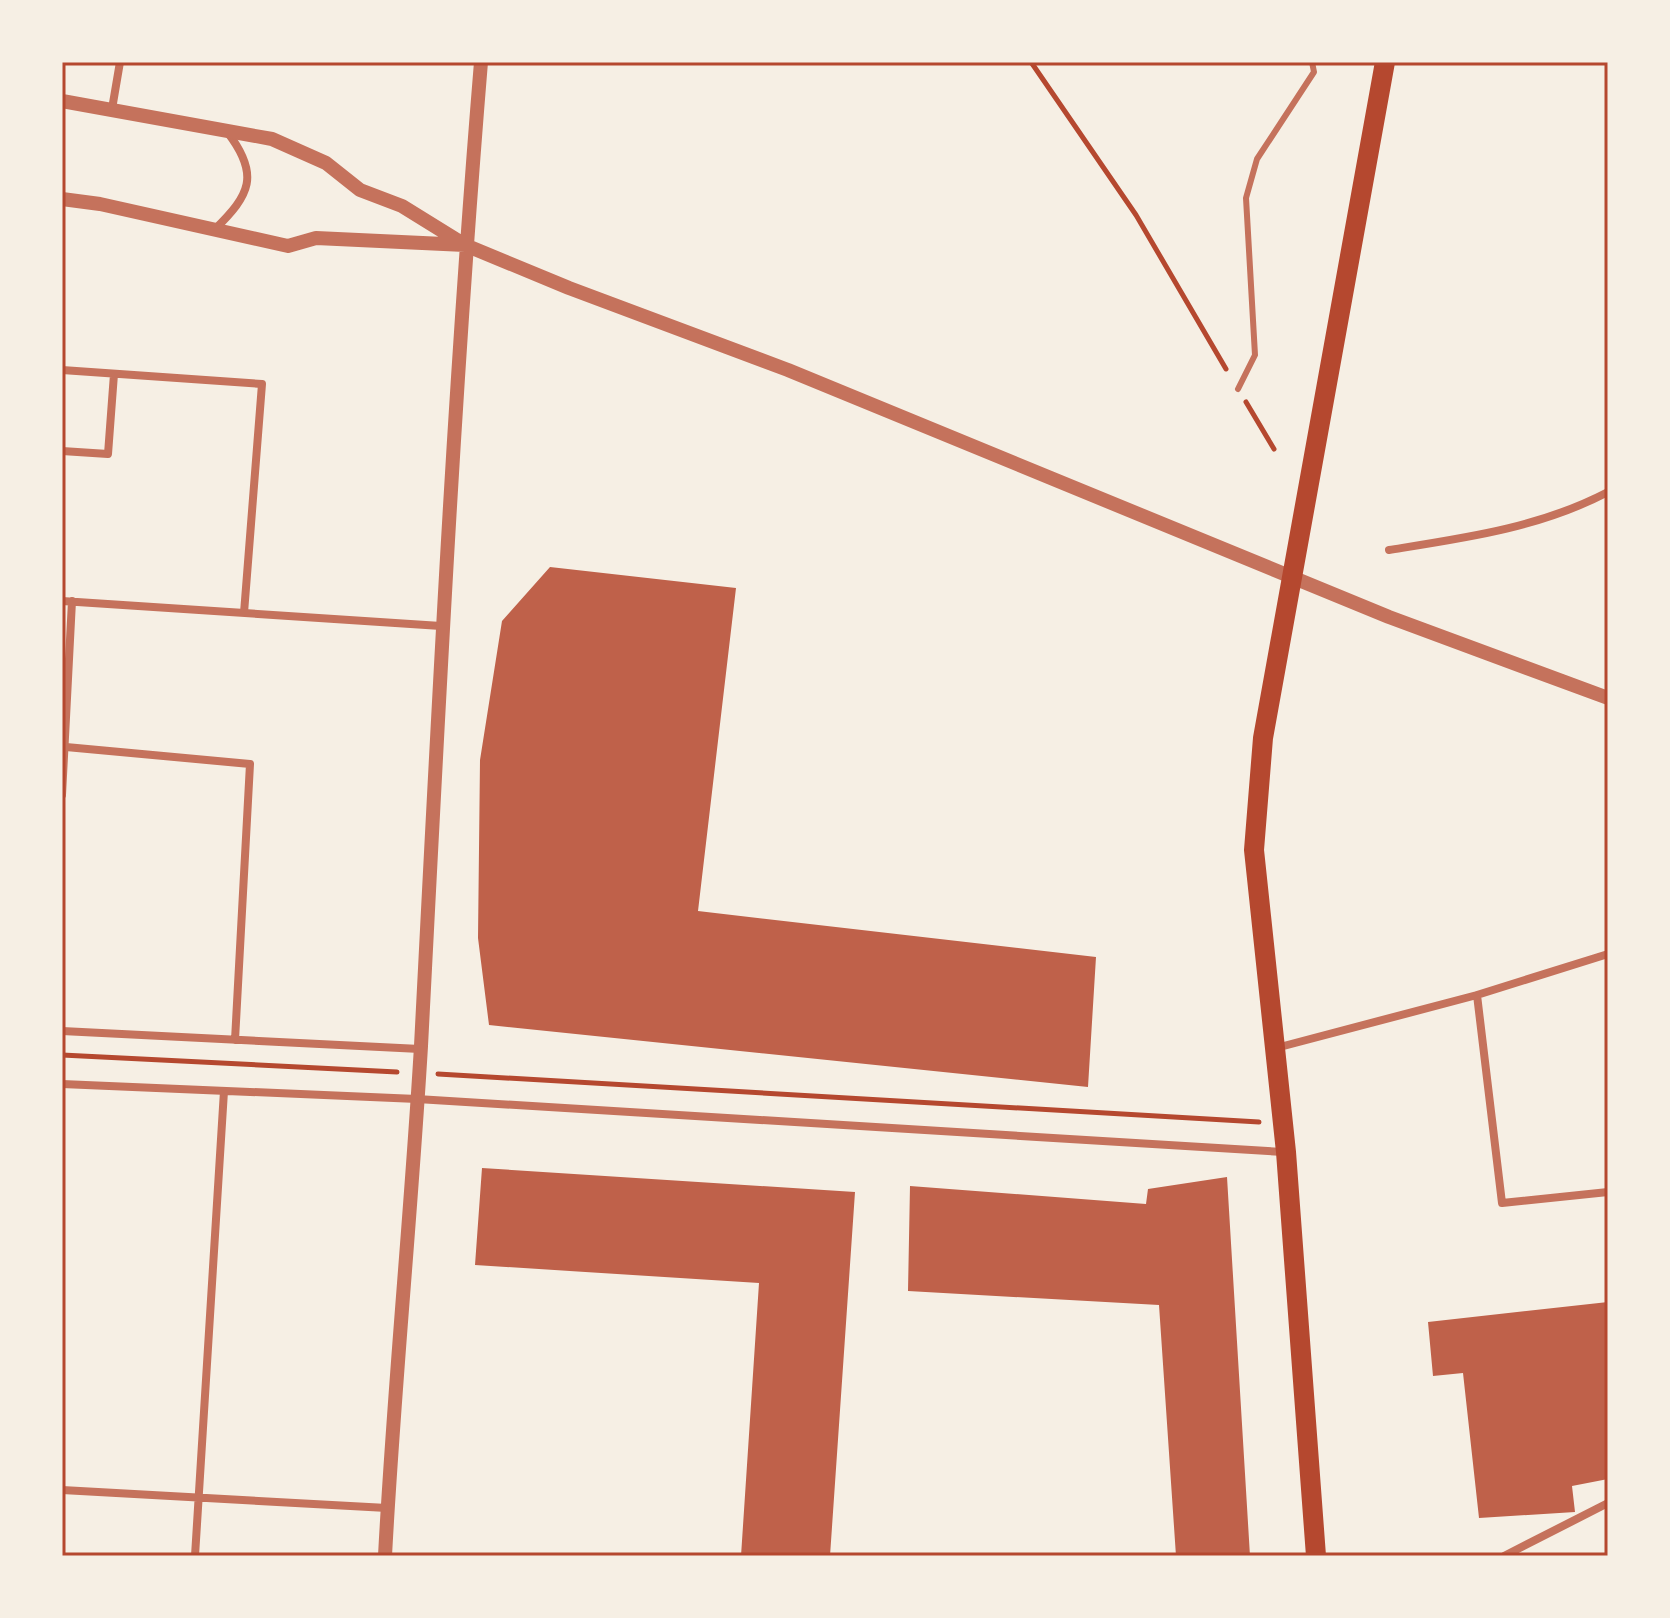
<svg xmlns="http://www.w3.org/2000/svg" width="1670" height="1618" font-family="Lato,sans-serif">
<rect width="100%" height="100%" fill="#f6efe4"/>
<path fill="#bf614a" d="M 550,567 L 736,588 L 698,911 L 1096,957 L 1088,1087 L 489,1025 L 478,938 L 480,760 L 502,621 Z
M 482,1168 L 855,1192 L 830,1556 L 741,1556 L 759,1283 L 475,1265 Z
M 1227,1177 L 1250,1556 L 1176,1556 L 1159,1305 L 908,1291 L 910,1186 L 1146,1204 L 1148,1189 Z
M 1608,1302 L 1608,1479 L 1572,1486 L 1575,1512 L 1479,1518 L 1463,1373 L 1433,1376 L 1428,1322 Z"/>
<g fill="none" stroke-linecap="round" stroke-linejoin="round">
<path stroke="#b5482f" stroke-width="5" d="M 1031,62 L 1136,215 L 1226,369
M 1246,402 L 1274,449
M 62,1055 L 397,1072
M 438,1074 L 1259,1122"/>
<path stroke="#c5725c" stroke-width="6" d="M 1238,389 L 1255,355 L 1246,198 L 1257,159 L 1314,72 L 1312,62"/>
<path stroke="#c5725c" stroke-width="8" d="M 112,109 L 120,62
M 215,229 C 250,195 260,175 228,133
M 62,370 L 262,384 L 244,613
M 62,451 L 108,454 L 114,374
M 1389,550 C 1465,538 1539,528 1608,492
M 62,601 L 441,626
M 66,747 L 250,764 L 235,1040
M 62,795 L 72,601
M 1477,995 L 1502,1203 L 1608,1192
M 62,1031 L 420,1049
M 1276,1048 L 1477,995 L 1608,954
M 62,1084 L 417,1099 L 1283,1152
M 62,1490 L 387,1508
M 195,1556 L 224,1091
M 1504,1556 L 1608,1503"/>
<path stroke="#c5725c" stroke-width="14" d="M 62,101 L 272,139 L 326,163 L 360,190 L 402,206 L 465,245 L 569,288 L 788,370 L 1389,617 L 1608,698
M 62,199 L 100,204 L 288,246 L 316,238 L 465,245
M 385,1556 C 394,1386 411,1216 421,1046 C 438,717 454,389 481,62"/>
<path stroke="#b5482f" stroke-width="20" d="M 1316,1556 L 1286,1152 L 1254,850 L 1263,738 L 1385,62"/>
</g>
<rect width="1670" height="1618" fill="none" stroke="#f6efe4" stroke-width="128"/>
<rect x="64" y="64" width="1542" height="1490" fill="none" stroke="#b5482f" stroke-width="3"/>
</svg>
